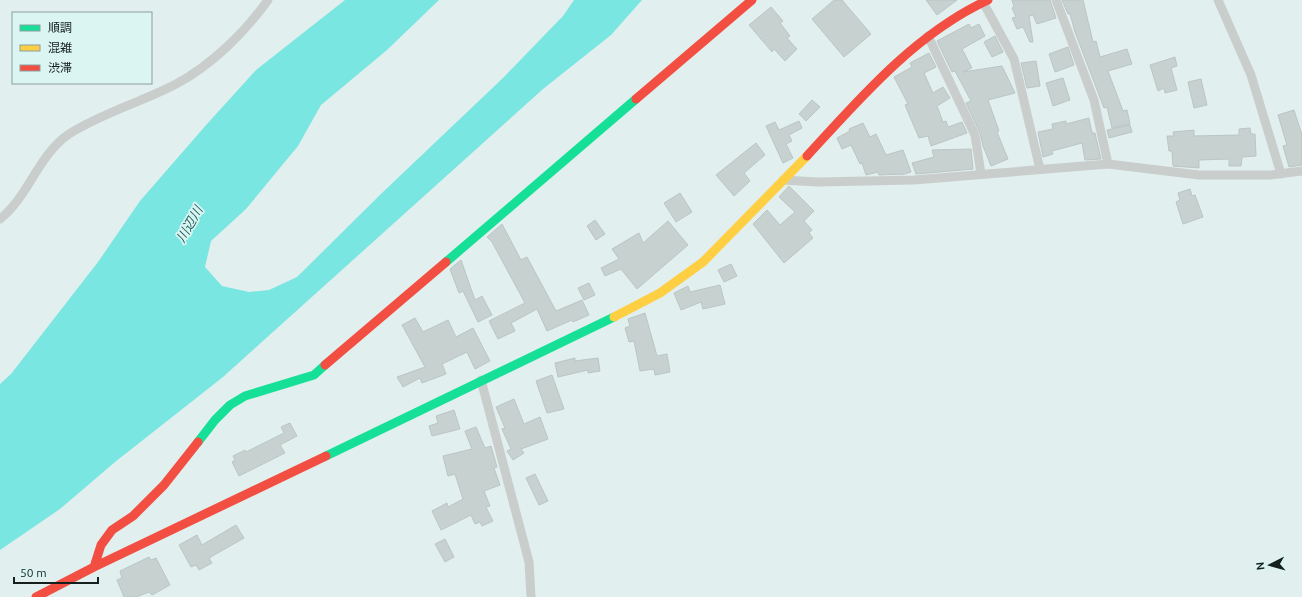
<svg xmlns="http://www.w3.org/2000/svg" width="1302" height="597" font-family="Ubuntu,'Noto Sans JP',sans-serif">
<rect width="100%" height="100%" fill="#e1efee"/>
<path fill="#79e6e1" d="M 345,0 L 439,0 L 387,50 L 321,105 L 298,146 L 246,209 L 211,241 L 205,267 L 222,286 L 249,292 L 269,290 L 297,277 L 383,192 L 503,78 L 563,16 L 574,0 L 642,0 L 611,35 L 543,89 L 223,377 L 115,462 L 60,509 L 0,550 L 0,384 L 11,374 L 98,262 L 140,201 L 207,124 L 256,70 Z"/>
<path fill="#c6d1d0" stroke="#bac5c4" d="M 834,0 L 842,0 L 871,34 L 844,57 L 812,19 Z
M 926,0 L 957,0 L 937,15 Z
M 1012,0 L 1050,0 L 1056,18 L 1037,24 L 1033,15 L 1029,16 L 1033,42 L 1030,42 L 1023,27 L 1017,29 L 1012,18 L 1016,17 L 1012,8 L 1014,7 Z
M 1062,0 L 1083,0 L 1093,42 L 1096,41 L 1100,57 L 1127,49 L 1132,64 L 1108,71 L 1123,111 L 1127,110 L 1130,124 L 1112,128 L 1107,107 L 1104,108 L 1075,32 L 1070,14 L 1068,14 Z
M 771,7 L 783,21 L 780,23 L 790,36 L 787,38 L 797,49 L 785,61 L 774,49 L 772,52 L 749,25 Z
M 969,24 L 971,28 L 979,24 L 985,36 L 962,49 L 972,68 L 963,72 L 1002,66 L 1015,93 L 988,100 L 999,131 L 997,132 L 1008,159 L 991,166 L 983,146 L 980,133 L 966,103 L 971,101 L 955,71 L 952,72 L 937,41 Z
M 995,36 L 1003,52 L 992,57 L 984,42 Z
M 1068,47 L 1074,65 L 1055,72 L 1049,54 Z
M 929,53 L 936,67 L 924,73 L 933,93 L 943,87 L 950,98 L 937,106 L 943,122 L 946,121 L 948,127 L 962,122 L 967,133 L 931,146 L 928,136 L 919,138 L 905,105 L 908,104 L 894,77 L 912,67 L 910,63 Z
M 1175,57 L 1177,66 L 1171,68 L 1177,90 L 1165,93 L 1164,88 L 1158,91 L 1150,65 Z
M 1036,61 L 1040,86 L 1027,88 L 1021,63 Z
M 1063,78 L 1070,100 L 1053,106 L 1046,83 Z
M 1201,79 L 1207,105 L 1194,108 L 1188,82 Z
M 812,100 L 820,107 L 806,121 L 799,114 Z
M 1294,110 L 1302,135 L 1302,165 L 1289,167 L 1283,146 L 1287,145 L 1278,115 Z
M 1089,118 L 1092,133 L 1095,133 L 1101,159 L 1085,160 L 1082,143 L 1052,151 L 1053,154 L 1043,157 L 1038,132 L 1053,129 L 1052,124 L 1066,121 L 1066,124 Z
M 799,121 L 802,128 L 789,135 L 792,141 L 786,144 L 793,158 L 783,163 L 766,126 L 775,122 L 779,130 Z
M 863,123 L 870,137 L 876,134 L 886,155 L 903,150 L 911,172 L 905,174 L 879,175 L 878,172 L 866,175 L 862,163 L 860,164 L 851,145 L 842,149 L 837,138 L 850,131 L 849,129 Z
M 1130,125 L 1132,132 L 1109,138 L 1107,130 Z
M 1250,128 L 1251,134 L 1255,134 L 1256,156 L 1242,157 L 1241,166 L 1229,166 L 1229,159 L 1199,160 L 1199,168 L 1173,166 L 1172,151 L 1169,151 L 1167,136 L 1174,136 L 1173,132 L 1194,130 L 1194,136 L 1239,135 L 1239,129 Z
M 756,143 L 765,155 L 744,173 L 750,181 L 734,196 L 716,175 Z
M 971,149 L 973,169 L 916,174 L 912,163 L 934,157 L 932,150 Z
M 789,186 L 814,211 L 804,221 L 812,230 L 809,233 L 813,238 L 784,263 L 753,224 L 767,210 L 780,225 L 795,212 L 779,197 Z
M 1190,189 L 1192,196 L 1195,195 L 1203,217 L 1183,224 L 1176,202 L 1180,200 L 1178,193 Z
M 680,193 L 692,212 L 676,222 L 664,203 Z
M 595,220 L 605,234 L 596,240 L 587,226 Z
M 668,221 L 688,245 L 637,289 L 621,269 L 605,276 L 601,268 L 619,259 L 612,249 L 639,233 L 643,243 Z
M 502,224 L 521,260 L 527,257 L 556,311 L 582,300 L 589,315 L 573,322 L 572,320 L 547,331 L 537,309 L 511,323 L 515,331 L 498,339 L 489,321 L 525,303 L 492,242 L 487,237 Z
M 461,260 L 475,300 L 482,296 L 492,315 L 478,322 L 463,291 L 459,293 L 450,269 Z
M 731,264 L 737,276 L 724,282 L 718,270 Z
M 589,283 L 595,295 L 584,300 L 578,288 Z
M 720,285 L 725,304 L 703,309 L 701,302 L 681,310 L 674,293 L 688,286 L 690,292 Z
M 645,313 L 657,356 L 667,354 L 670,372 L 655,375 L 654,369 L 640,371 L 634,341 L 629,342 L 625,328 L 630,326 L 628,319 Z
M 415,318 L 423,332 L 448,320 L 456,337 L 473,328 L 490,361 L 475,369 L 467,352 L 442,364 L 446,374 L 422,383 L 420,378 L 403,387 L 397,377 L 425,367 L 402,325 Z
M 575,358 L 575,361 L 598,358 L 600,371 L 588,373 L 588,370 L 558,377 L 555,363 Z
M 552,375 L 564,409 L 547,413 L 536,381 Z
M 514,399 L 524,424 L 540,417 L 548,439 L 521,449 L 524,453 L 513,460 L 507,451 L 511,449 L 502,429 L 505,428 L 496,407 Z
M 454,410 L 460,429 L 432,436 L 429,426 L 438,423 L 436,416 Z
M 290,423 L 297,436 L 280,445 L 285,453 L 239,476 L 232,462 L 235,460 L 233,456 L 245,450 L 246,452 L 284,433 L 281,427 Z
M 476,427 L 485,448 L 491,446 L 497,467 L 494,468 L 500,485 L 484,491 L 490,506 L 486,507 L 493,521 L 482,526 L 480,522 L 475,524 L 471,515 L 441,530 L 432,511 L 447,503 L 448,507 L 463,499 L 455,474 L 448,476 L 443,456 L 472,449 L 465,431 Z
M 535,474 L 548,501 L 539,505 L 526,478 Z
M 236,525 L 244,538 L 209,558 L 212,563 L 199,570 L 196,565 L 191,567 L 179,545 L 197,535 L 202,545 Z
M 445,539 L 454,557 L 445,562 L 435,544 Z
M 149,557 L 151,560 L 156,558 L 170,585 L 152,595 L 149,592 L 136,597 L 124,597 L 117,580 L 122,578 L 120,571 Z"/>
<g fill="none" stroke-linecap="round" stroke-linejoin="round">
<path stroke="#c9cecd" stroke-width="9" d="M 1056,0 L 1094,100 L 1108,164
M 1218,0 L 1251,75 L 1281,174
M 983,2 L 1014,59 L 1040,169
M 928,36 L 975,135 L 981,174
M 783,180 L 818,182 L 914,180 L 1108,164 L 1199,175 L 1270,175 L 1302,171
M 0,219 C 29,196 38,155 69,134 C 102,113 142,102 176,84 C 212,65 245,32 268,0
M 481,380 L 529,562 L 531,597"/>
<path stroke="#16e098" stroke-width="9" d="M 446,262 L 636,99
M 198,442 L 215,420 L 230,405 L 245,396 L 314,375 L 325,365
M 326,456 L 614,317"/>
<path stroke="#ffcf43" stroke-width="9" d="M 614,317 L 660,293 L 703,262 L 807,156"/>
<path stroke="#f24e42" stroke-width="9" d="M 636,99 L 752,0
M 807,156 C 861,97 915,34 988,0
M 325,365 L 446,262
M 94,567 L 101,545 L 112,530 L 133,516 L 164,485 L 198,442
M 36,597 L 94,567 L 326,456"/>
</g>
<g text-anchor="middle" stroke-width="3.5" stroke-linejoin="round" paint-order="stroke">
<g font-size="13" font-style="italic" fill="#26625f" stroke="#dbf5f3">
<text transform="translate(189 224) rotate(-60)" y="5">川辺川</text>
</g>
</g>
<rect x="12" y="12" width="140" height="72" fill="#dbf5f3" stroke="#8c9f9e"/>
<rect x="20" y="25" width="20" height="6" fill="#16e098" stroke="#8c9f9e"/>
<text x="48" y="32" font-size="12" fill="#151f1e">順調</text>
<rect x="20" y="45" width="20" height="6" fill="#ffcf43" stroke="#8c9f9e"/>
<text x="48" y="52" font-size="12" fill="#151f1e">混雑</text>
<rect x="20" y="65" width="20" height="6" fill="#f24e42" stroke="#8c9f9e"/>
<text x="48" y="72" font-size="12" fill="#151f1e">渋滞</text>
<g transform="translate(1270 565) rotate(264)" stroke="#dbf5f3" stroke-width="3" paint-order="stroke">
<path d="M0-3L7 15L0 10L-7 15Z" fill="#151f1e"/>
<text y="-6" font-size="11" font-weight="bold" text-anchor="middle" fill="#151f1e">N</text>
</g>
<path d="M14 577v6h84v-6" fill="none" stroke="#151f1e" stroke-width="2"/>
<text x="20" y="577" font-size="12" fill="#151f1e" stroke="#dbf5f3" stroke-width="3" paint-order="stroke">50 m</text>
</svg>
